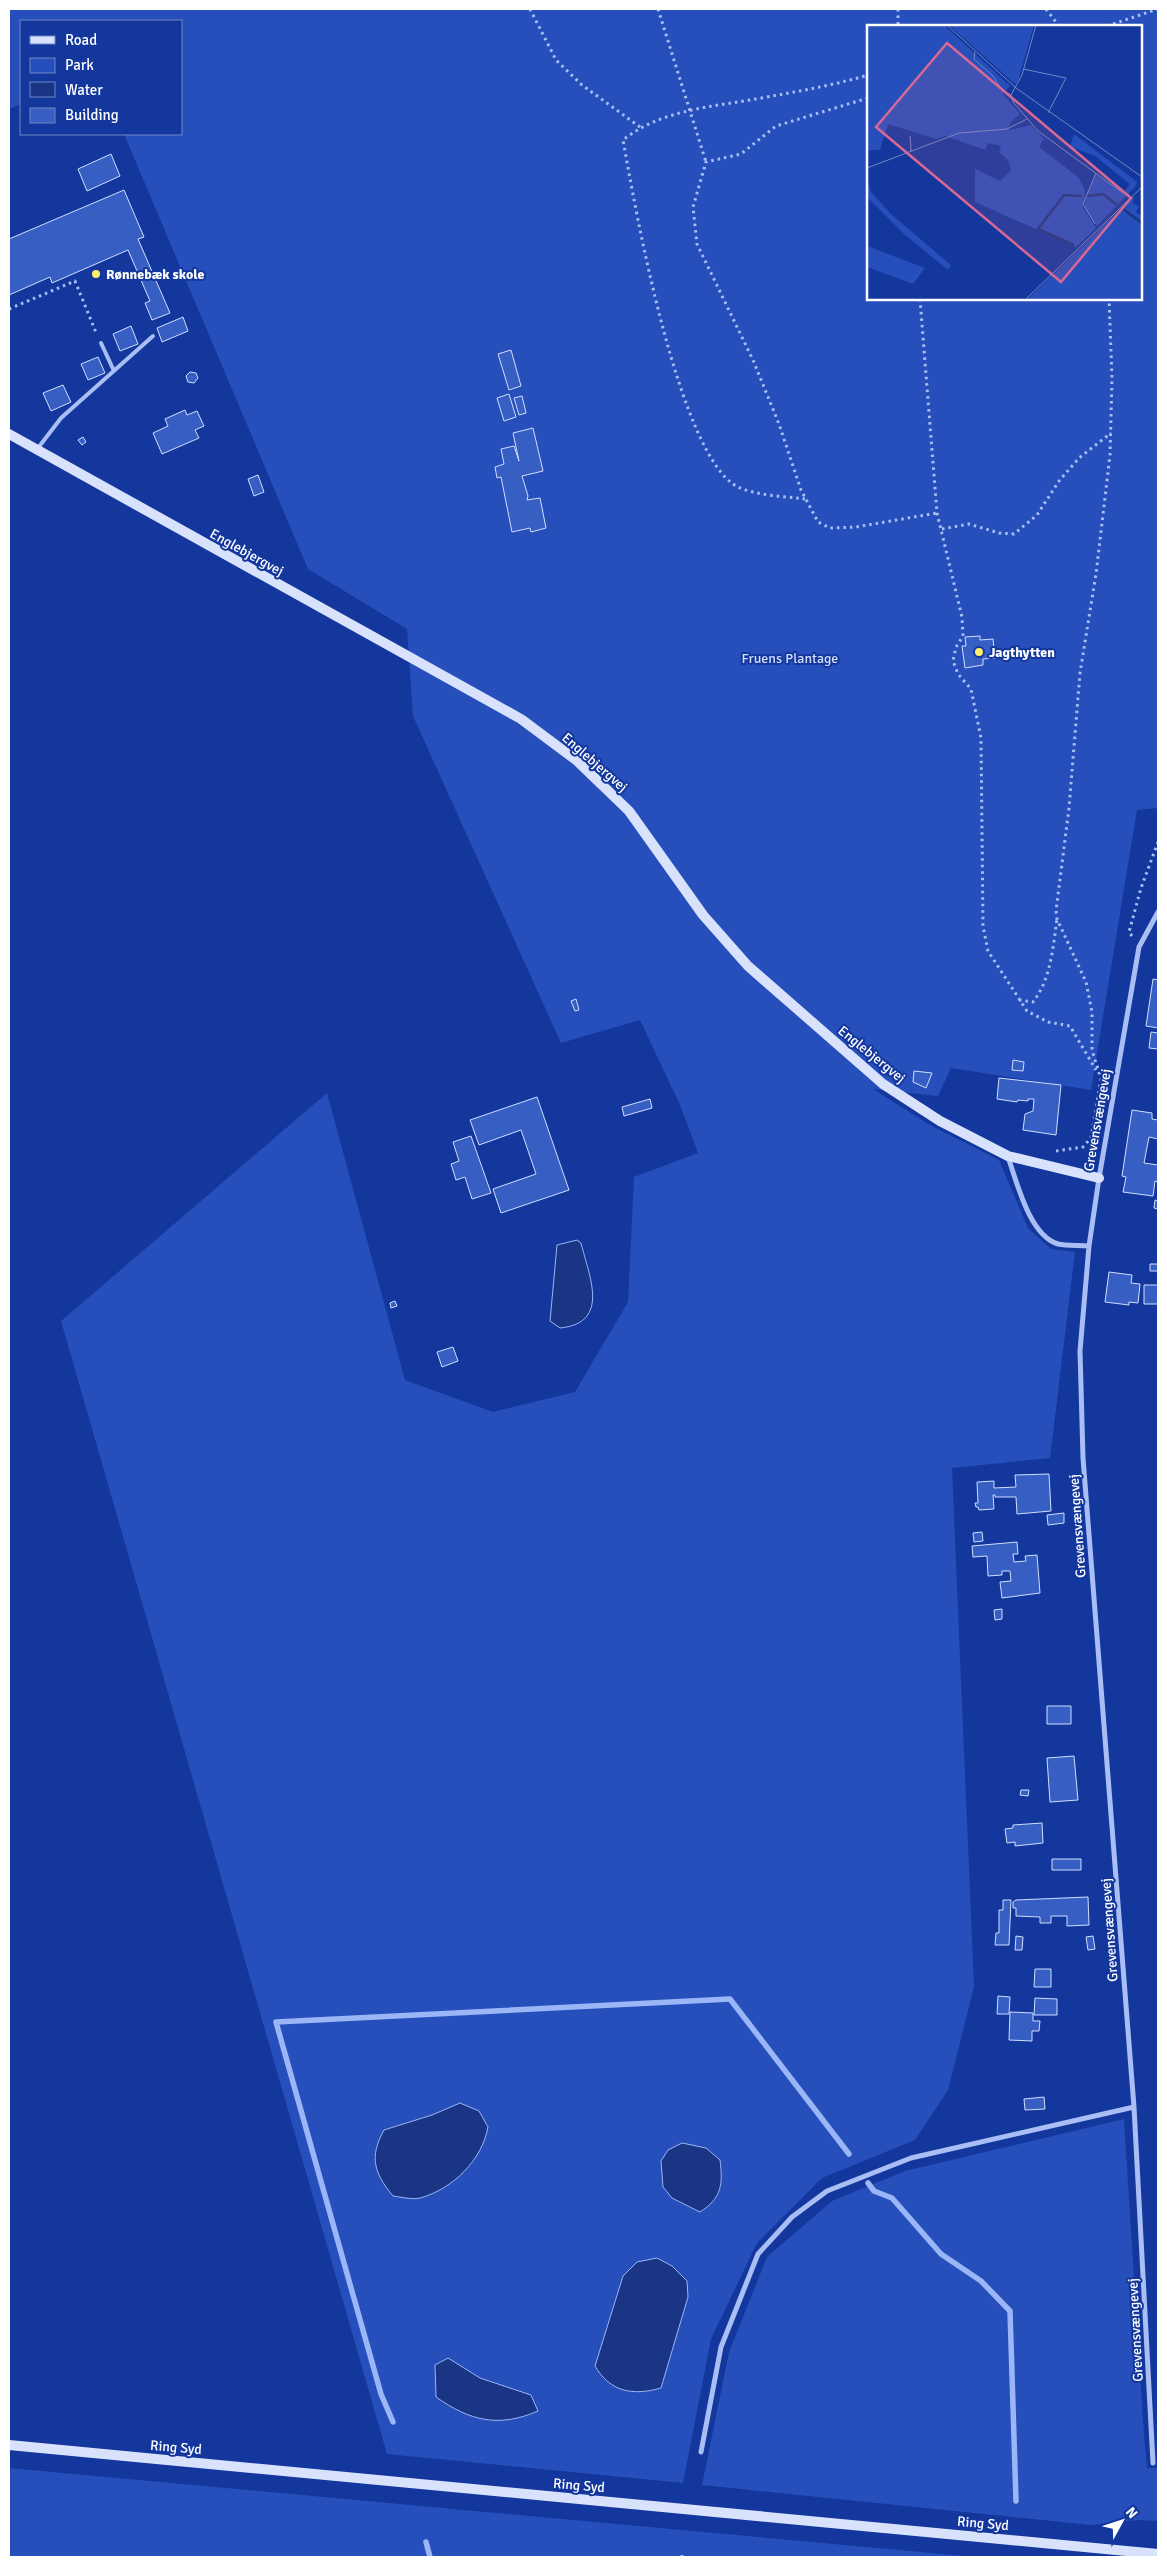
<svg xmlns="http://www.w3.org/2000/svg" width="1167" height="2566" font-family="Signika,sans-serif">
<rect width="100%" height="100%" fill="#13379d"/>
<path fill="#264fbb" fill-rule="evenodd" d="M 9,9 L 1158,9 L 1158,808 L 1137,810 L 1091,1090 L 951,1068 L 938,1096 L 873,1089 L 930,1125 L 999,1160 L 1028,1228 L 1051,1249 L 1075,1252 L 1050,1458 L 952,1468 L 974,1987 L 948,2090 L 915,2140 L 822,2178 L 757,2243 L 711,2339 L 683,2483 L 387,2454 L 61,1321 L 327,1093 L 405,1380 L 493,1412 L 575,1392 L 628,1302 L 634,1177 L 698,1153 L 680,1105 L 640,1020 L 561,1043 L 413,716 L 407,629 L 308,569 L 124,134 L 181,134 L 181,21 L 21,21 L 21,104 L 9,109 ZM 868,26 L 1141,26 L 1141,299 L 868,299 Z
M 1124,2119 L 1144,2435 L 1147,2468 L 1158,2468 L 1158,2521 L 1140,2520 L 1090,2525 L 702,2485 L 729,2352 L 767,2257 L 832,2201 L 905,2171 Z
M 9,2468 L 975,2557 L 9,2557 Z"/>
<path fill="#1a3583" stroke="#9bb6f7" d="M 577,1240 L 581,1243 C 589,1276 611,1323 560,1328 L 550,1321 L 557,1245 Z
M 460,2103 L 479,2111 L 488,2127 C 482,2160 453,2189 420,2198 C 413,2200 401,2197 393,2196 C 374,2173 369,2157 384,2130 L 432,2115 Z
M 682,2143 L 706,2148 L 720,2160 C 723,2184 722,2198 700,2212 L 672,2198 L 663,2187 L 661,2161 L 668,2150 Z
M 657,2258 L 672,2266 L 687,2281 L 688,2297 L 661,2388 C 633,2396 610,2392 595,2366 L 623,2276 L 637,2262 Z
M 448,2358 L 480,2378 L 531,2395 L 538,2411 C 499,2428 470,2421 436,2397 L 435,2365 Z"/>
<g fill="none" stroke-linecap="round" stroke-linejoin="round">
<path stroke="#9bb6f7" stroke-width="5.5" d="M 868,2183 L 874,2191 L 892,2198 L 941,2254 L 981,2281 L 1010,2311 L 1016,2501
M 393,2422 L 381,2394 L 276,2022 L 730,1999 L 849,2154
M 426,2542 L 430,2557"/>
</g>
<path fill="#375ec3" stroke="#d1defd" d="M 111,154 L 120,176 L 87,191 L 78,169 Z
M 124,190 L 144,237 L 138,239 L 170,313 L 152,320 L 145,303 L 150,301 L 128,250 L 52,283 L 50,277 L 9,295 L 9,239 Z
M 183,317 L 188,331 L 162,342 L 157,328 Z
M 131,326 L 138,344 L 120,351 L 113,334 Z
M 511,350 L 521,386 L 509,390 L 498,354 Z
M 98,357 L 105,373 L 88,380 L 81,364 Z
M 190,372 L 196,373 L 198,378 L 194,383 L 188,382 L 186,376 Z
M 63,385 L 71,402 L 51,411 L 43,393 Z
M 509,394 L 516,417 L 504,421 L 497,398 Z
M 522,396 L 526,413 L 519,415 L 514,398 Z
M 185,410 L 187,415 L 197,411 L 204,426 L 195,430 L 199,438 L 162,454 L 153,433 L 168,426 L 165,419 Z
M 533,428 L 543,471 L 522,476 L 528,496 L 527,500 L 540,498 L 546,528 L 531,532 L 530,528 L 512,532 L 501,477 L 497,478 L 495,467 L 504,464 L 501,449 L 514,446 L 519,461 L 513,433 Z
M 83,437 L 86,442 L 82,445 L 78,440 Z
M 258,475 L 264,492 L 254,496 L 248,479 Z
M 980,636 L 980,640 L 993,639 L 995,658 L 983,659 L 983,665 L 965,668 L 962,646 L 966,646 L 965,637 Z
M 1153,979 L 1158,980 L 1158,1028 L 1146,1026 Z
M 576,999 L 579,1010 L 575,1011 L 571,1001 Z
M 1151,1032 L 1158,1033 L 1158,1049 L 1149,1048 Z
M 1013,1060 L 1024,1062 L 1023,1071 L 1012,1070 Z
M 914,1071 L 932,1073 L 926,1088 L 913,1082 Z
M 999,1078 L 1061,1085 L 1056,1135 L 1023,1130 L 1025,1114 L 1033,1111 L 1034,1099 L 1028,1099 L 1028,1101 L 1018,1100 L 1017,1102 L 997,1099 Z
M 537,1097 L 569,1190 L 501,1213 L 493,1189 L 536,1174 L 521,1130 L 479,1145 L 470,1120 Z
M 650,1099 L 652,1108 L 624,1116 L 622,1107 Z
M 1132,1110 L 1152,1113 L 1152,1119 L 1158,1120 L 1158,1139 L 1149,1137 L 1144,1163 L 1158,1165 L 1158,1182 L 1155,1181 L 1153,1196 L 1123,1192 L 1126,1177 L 1122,1176 Z
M 471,1136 L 491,1193 L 472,1199 L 465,1177 L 456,1180 L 451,1164 L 459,1161 L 453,1142 Z
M 1155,1200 L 1158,1201 L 1158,1209 L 1154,1208 Z
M 1150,1264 L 1158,1264 L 1158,1271 L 1150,1271 Z
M 1109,1272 L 1132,1275 L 1131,1283 L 1140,1284 L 1138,1303 L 1129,1302 L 1129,1305 L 1105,1302 Z
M 1144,1285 L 1158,1285 L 1158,1304 L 1144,1304 Z
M 395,1301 L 397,1306 L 391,1308 L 390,1303 Z
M 453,1347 L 458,1361 L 442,1367 L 437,1352 Z
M 1049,1474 L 1051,1511 L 1017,1514 L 1016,1497 L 995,1497 L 995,1495 L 993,1495 L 994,1509 L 979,1510 L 978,1507 L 976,1507 L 975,1503 L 978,1503 L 977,1482 L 994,1481 L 994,1488 L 1016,1487 L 1015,1475 Z
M 1064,1513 L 1064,1523 L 1048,1525 L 1047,1515 Z
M 982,1532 L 983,1541 L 974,1542 L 973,1533 Z
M 1017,1542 L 1018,1554 L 1013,1554 L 1014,1562 L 1026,1561 L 1025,1556 L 1037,1555 L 1040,1593 L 1002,1598 L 1000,1582 L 1011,1581 L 1010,1571 L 1002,1571 L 1002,1575 L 988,1576 L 987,1556 L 973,1557 L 972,1546 Z
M 1002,1609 L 1002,1619 L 995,1620 L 994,1610 Z
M 1047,1706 L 1071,1706 L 1071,1724 L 1047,1724 Z
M 1074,1756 L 1078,1800 L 1050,1802 L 1047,1758 Z
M 1021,1790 L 1029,1790 L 1028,1796 L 1020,1795 Z
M 1042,1823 L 1043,1843 L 1015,1846 L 1015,1842 L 1007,1843 L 1005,1829 L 1013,1828 L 1013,1825 Z
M 1052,1859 L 1081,1859 L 1081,1870 L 1052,1870 Z
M 1088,1897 L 1089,1925 L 1067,1926 L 1067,1916 L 1051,1916 L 1051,1923 L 1040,1923 L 1040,1917 L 1016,1916 L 1016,1908 L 1013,1908 L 1013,1902 L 1016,1900 Z
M 1003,1900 L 1011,1900 L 1009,1945 L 995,1945 L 996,1933 L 999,1933 L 999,1910 L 1003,1910 Z
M 1016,1936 L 1023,1937 L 1022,1950 L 1015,1950 Z
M 1093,1936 L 1095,1949 L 1088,1950 L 1086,1937 Z
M 1035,1969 L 1051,1969 L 1051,1987 L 1034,1987 Z
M 998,1996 L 1010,1997 L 1009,2014 L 997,2014 Z
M 1035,1998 L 1057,1999 L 1057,2015 L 1034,2015 Z
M 1010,2012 L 1033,2013 L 1033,2021 L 1040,2021 L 1039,2031 L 1032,2031 L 1032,2041 L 1009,2040 Z
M 1044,2097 L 1045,2109 L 1025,2110 L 1024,2099 Z"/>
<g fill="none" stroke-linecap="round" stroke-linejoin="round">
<path stroke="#a9bef4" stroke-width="3" stroke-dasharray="2.5 4" stroke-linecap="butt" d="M 530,9 L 556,60 L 582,85 L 640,127
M 658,9 L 706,162
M 898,9 L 898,26
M 1046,9 L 1059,26
M 1107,26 L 1158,9
M 868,98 L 776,126 L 741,154 L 706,162 L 693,207 L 697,244 L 753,360 L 779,424 L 801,490 L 818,522 L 830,528 L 856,527 L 937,513
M 920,299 L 937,513 L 962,617 L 963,636 L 956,647 L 953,661 L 958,674 L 971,689 L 981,738 L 983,926 L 988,951 L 1027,1011 L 1048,1022 L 1070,1026 L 1096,1070
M 9,309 L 75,281 L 97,335
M 805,499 C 783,496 758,496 738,487 C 679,458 635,207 623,140 C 661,110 710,107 756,99 C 794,92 831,86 868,75
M 942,529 L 969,524 L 999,533 L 1014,534 L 1037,515 L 1059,481 L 1079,458 L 1111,433
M 1132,936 L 1129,932 L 1141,888 L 1158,842
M 1019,1000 L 1033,1002 C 1051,979 1053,947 1057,919
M 1056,1151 L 1083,1147 L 1091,1138 L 1101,1079 L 1092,1050 L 1092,1012 L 1086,982 L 1057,919 L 1056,911 L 1069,808 L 1080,673 L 1096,574 L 1110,455 L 1112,378 L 1109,299
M 682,2557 L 682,2555"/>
<path stroke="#a9bef4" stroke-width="4" d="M 101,343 L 114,371
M 38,448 L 61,418 L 153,336"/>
<path stroke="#a9bef4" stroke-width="5" d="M 1008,1157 C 1017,1182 1029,1235 1058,1244 C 1067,1246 1080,1245 1089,1246
M 701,2452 L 721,2347 L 758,2254 L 792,2217 L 827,2191 L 911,2158 L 1134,2107
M 1153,2463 L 1134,2107 L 1083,1458 L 1080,1351 L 1089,1246 L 1099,1178 L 1139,947 L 1158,912"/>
<path stroke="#d9e2fd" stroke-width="10" d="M 9,434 L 521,719 L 576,760 L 629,811 L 703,915 L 748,966 L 883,1084 L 940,1121 L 1008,1156 L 1099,1178
M 9,2445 L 1158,2554"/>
</g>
<g fill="#ffee6c" stroke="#13379d" stroke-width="2">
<circle cx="96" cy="274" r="5"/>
<circle cx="979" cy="652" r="5"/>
</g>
<g text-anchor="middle" stroke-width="4" stroke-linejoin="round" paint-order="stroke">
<g font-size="14" font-weight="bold" fill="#fff" stroke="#13379d" text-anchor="start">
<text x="106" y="279">Rønnebæk skole</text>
<text x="989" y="657">Jagthytten</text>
</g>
<g font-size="14" fill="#fff" stroke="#13379d">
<text transform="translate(247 552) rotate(29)" y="5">Englebjergvej</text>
<text transform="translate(595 762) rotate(41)" y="5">Englebjergvej</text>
<text transform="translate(872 1054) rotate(39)" y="5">Englebjergvej</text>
<text transform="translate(1097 1120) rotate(-80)" y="5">Grevensvængevej</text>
<text transform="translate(1077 1526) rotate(-94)" y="5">Grevensvængevej</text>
<text transform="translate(1109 1930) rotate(-94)" y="5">Grevensvængevej</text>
<text transform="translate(1135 2330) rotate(-93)" y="5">Grevensvængevej</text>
<text transform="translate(176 2447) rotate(5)" y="5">Ring Syd</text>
<text transform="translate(579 2485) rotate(5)" y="5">Ring Syd</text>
<text transform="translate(983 2523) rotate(5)" y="5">Ring Syd</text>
</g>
<g font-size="14" fill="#d1defd" stroke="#13379d">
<text x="790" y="663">Fruens Plantage</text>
</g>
</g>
<g transform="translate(867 25)">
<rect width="275" height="275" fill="#13379d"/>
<path d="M 0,0 L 77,0 L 143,61 L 136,69 L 153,89 L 143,98 L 142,105 L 164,100 L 177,114 L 172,122 L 211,152 L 218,165 L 216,183 L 229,203 L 209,222 L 108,177 L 108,144 L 133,156 L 144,145 L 141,135 L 132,127 L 134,121 L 130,120 L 121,118 L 118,125 L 79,111 L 69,114 L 21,99 L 13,125 L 0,125 ZM 82,0 L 167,0 L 151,56 L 148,59 ZM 207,109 L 270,157 L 268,162 L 230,201 L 218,183 L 218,175 L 229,149 L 256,168 L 263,159 L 228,131 L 203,122 ZM 0,155 L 4,167 L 25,190 L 84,240 L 81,245 L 37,209 L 0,172 ZM 267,171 L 266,178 L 272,182 L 269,187 L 275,191 L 275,275 L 160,275 ZM 0,221 L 58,243 L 46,259 L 0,242 Z" fill="#264fbb"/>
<path fill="none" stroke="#1a3583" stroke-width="2.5" d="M 220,171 L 236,169 L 250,180M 256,184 L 275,198M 207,220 L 171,204 L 197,170 L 215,171"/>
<path fill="none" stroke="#7187c4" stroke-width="1" d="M 80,0 L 149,63 L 275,152M 169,0 L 155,50 L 144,70 L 146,77 L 171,106 L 256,168M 108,27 L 107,34 L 126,51 L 135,65 L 144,70M 156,44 L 199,53 L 181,88M 43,111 L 44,126M 0,143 L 92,108 L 140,104 L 160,94M 228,199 L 216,179 L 229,148M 158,275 L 275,162"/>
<path fill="#d76994" fill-opacity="0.15" stroke="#d76994" stroke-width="2.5" d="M 80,18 L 264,173 L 194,257 L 9,102 Z"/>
<rect width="275" height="275" fill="none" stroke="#fff" stroke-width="2.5"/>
</g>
<rect width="1167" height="2566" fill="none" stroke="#ffffff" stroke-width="20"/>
<rect x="20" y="20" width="162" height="115" fill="#13379d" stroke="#7187c4"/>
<rect x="30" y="36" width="25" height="8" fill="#d9e2fd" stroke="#7187c4"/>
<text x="65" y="45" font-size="15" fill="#ffffff">Road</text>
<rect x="30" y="58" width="25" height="15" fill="#264fbb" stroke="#7187c4"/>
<text x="65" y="70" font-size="15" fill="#ffffff">Park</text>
<rect x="30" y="82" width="25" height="15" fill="#1a3583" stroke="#7187c4"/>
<text x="65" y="95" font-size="15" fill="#ffffff">Water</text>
<rect x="30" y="108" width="25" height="15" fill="#375ec3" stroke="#7187c4"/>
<text x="65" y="120" font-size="15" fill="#ffffff">Building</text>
<g transform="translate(1122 2521) rotate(50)" stroke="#13379d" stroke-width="4" paint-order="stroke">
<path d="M0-4L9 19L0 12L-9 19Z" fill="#ffffff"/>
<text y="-8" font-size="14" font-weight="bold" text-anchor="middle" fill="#ffffff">N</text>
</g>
</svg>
